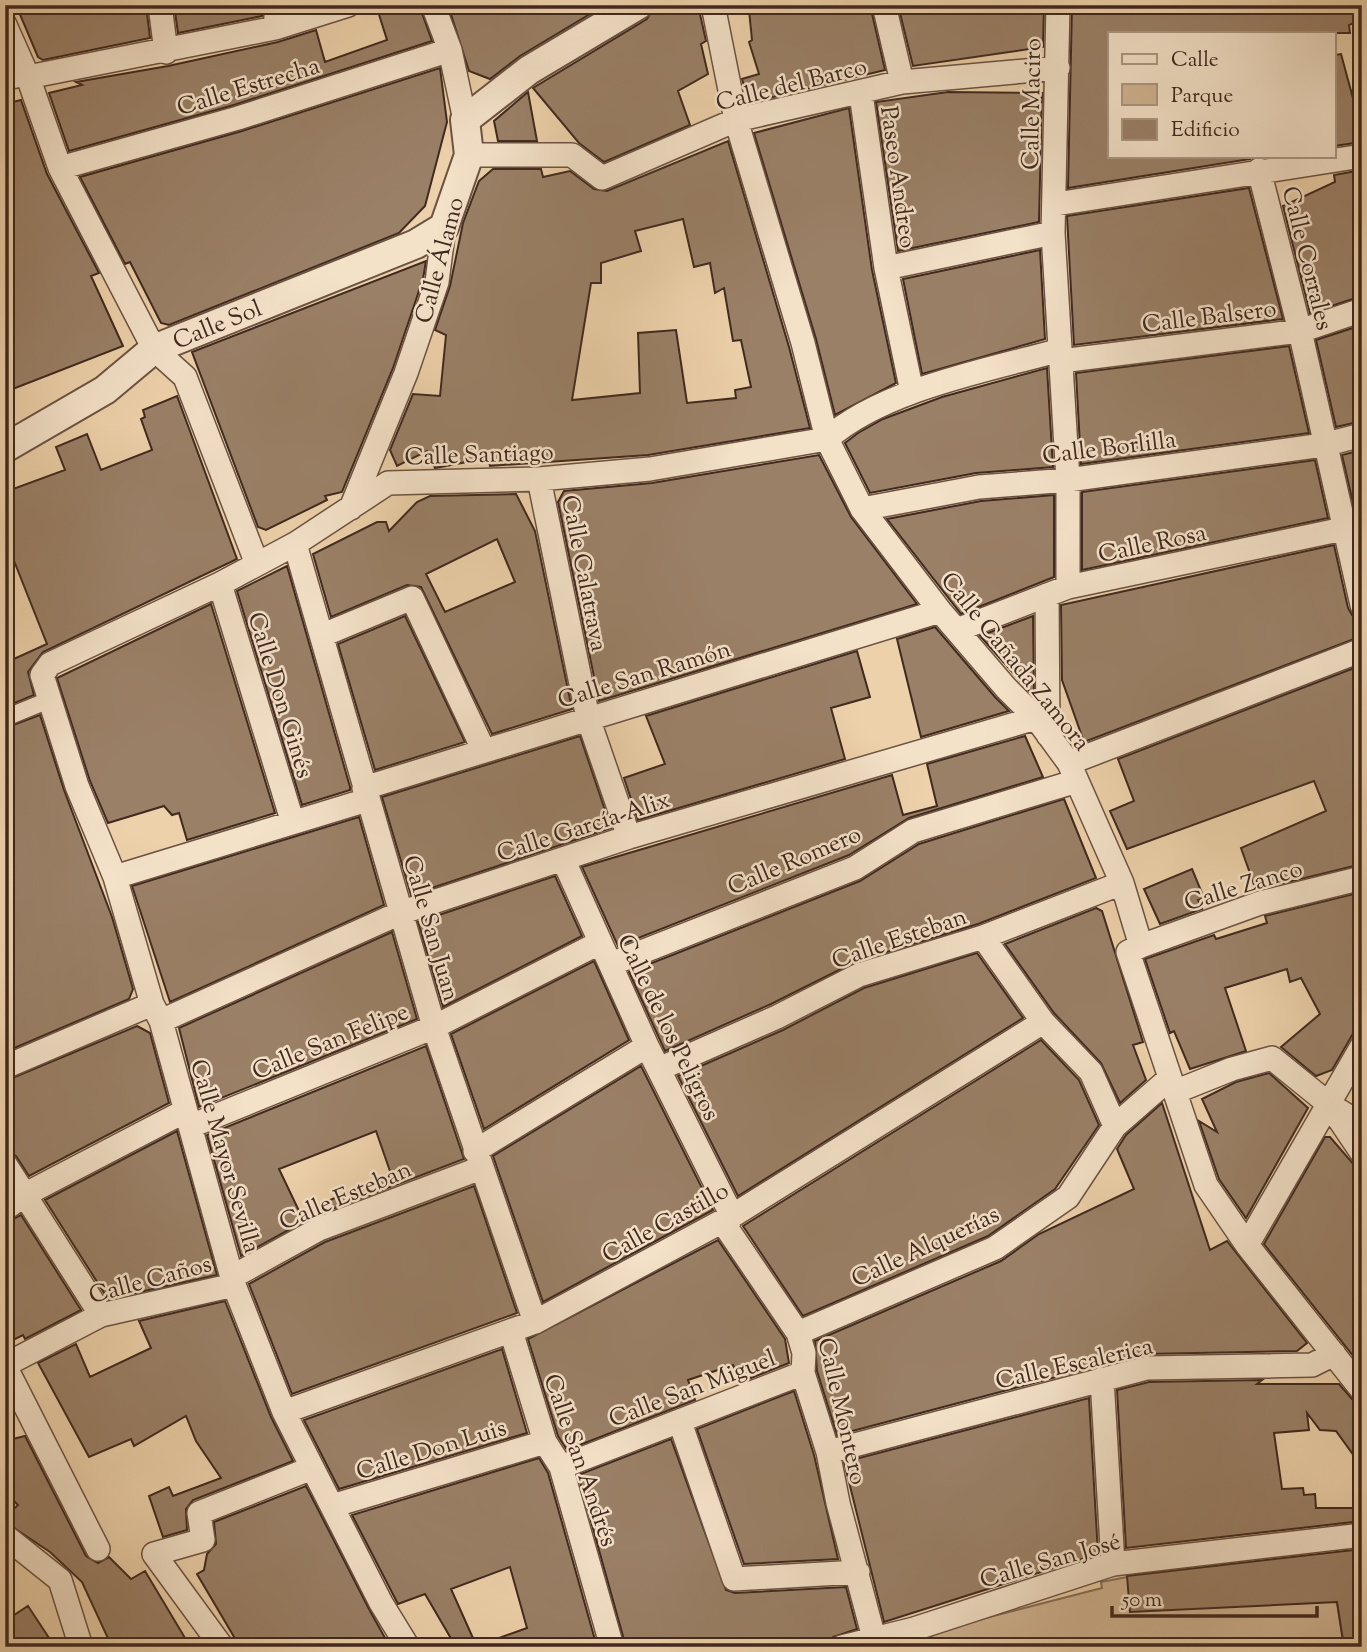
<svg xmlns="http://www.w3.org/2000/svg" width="1367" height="1652" font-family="'Sorts Mill Goudy',serif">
<rect width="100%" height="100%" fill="#edd1aa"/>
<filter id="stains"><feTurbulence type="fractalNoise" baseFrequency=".00286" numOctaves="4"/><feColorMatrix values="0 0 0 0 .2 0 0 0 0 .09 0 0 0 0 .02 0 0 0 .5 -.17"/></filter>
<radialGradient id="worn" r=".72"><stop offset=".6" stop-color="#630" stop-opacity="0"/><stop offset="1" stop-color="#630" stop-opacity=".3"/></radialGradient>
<path fill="#d0b492" stroke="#886e58" stroke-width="2" d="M 1127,1577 L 1337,1602 L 1344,1647 L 934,1647 L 931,1632 L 1102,1588 L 1101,1582 Z"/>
<path fill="#9a8067" stroke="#40291f" stroke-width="2" fill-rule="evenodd" d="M 16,5 L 146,5 L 150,38 L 43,60 L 38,57 Z
M 174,5 L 263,5 L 262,16 L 178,33 Z
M 376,5 L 419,5 L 432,41 L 234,105 L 69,151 L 49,93 L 82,85 L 76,82 L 168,66 L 278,42 L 316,30 L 325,62 L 387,40 Z
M 448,5 L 605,5 L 520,56 L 490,79 L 469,71 Z
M 655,5 L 698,5 L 706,41 L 701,44 L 708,74 L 678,91 L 690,125 L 604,162 L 579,143 L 533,88 L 647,19 Z
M 755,5 L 870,5 L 885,70 L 749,103 L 742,79 L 759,74 L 749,42 L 752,40 L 749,10 L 756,10 Z
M 898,5 L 1044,5 L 1043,47 L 913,66 Z
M 1072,5 L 1362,5 L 1362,19 L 1349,25 L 1350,33 L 1110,33 L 1110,156 L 1249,156 L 1250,159 L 1068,188 Z
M 1341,54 L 1354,102 L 1362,99 L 1362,142 L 1334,146 L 1334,55 Z
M 440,68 L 447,122 L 425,206 L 399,233 L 169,325 L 161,323 L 130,262 L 125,264 L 80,177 L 242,131 Z
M 528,92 L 537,141 L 498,141 L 494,121 Z
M 948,92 L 1042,93 L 1039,222 L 898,251 L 876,102 Z
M 21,100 L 47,174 L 99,273 L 91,276 L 123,346 L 5,392 L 5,104 Z
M 849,108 L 872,270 L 896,383 L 835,415 L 816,339 L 754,133 Z
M 728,141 L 789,347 L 810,428 L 648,455 L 490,466 L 488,458 L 435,468 L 427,451 L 397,466 L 390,450 L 413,394 L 440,396 L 446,335 L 435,330 L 450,286 L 463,223 L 479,181 L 493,169 L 541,169 L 543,177 L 570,171 L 594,189 L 607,191 ZM 683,219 L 694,267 L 710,263 L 715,293 L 724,288 L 733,341 L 741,340 L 751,387 L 735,390 L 736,398 L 687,403 L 676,330 L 638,333 L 640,393 L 572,400 L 591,283 L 601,283 L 601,263 L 641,251 L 635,231 Z
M 1362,170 L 1362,296 L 1310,313 L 1283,206 L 1335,182 L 1334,175 Z
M 1249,188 L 1283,319 L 1074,345 L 1067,216 Z
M 1040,250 L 1045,339 L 922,374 L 903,279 Z
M 426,261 L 423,279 L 393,368 L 342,492 L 325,496 L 327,500 L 266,530 L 258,527 L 192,352 Z
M 1362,325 L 1362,421 L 1336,427 L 1316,340 Z
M 1289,346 L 1309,433 L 1081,464 L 1076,373 Z
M 1047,368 L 1053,467 L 976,473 L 870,493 L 845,443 L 858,433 L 883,419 L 942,397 Z
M 177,396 L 237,559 L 43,652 L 28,672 L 34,695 L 5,707 L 5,663 L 47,644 L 5,538 L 5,492 L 65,470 L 56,447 L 87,434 L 101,470 L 152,450 L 141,419 L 145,417 L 143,410 Z
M 1362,450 L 1362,511 L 1355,512 L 1342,455 Z
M 819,455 L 851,517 L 917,604 L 599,701 L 558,502 L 564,491 L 652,483 Z
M 1315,460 L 1328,518 L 1082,570 L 1082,492 Z
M 516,494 L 535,531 L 572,709 L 492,734 L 421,587 L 407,585 L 331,617 L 313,554 L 377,522 L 386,522 L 389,531 L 417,502 L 430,496 ZM 497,539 L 515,582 L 445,612 L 426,574 Z
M 1054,495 L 1054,577 L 961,614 L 887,519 L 981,501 Z
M 1334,545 L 1348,608 L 1352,615 L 1362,619 L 1362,636 L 1084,742 L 1062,680 L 1061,605 Z
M 287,566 L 350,787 L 350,790 L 302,805 L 237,591 Z
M 211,604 L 275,813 L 187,840 L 179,813 L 172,815 L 164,806 L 108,823 L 90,781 L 57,678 Z
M 405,616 L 465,742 L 375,770 L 338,644 Z
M 1033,616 L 1034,692 L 1031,693 L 980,636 Z
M 935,627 L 995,697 L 1009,711 L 921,737 L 897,639 Z
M 857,651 L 870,697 L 831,708 L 845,759 L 638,820 L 624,778 L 665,764 L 646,716 Z
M 1362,665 L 1362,864 L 1256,890 L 1241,848 L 1326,811 L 1314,781 L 1127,849 L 1110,811 L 1134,801 L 1118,759 Z
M 40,715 L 64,790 L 112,917 L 133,989 L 129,999 L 5,1052 L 5,728 Z
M 580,736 L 611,828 L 411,895 L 382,797 Z
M 1025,736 L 1043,777 L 909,818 L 849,855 L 618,946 L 582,867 L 892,775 L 903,815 L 937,806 L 927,764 Z
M 1064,799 L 1096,878 L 978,924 L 855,962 L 771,1004 L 665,1051 L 629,972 L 860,881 L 919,844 Z
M 359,817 L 384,905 L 170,1002 L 132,886 Z
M 1192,869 L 1204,898 L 1198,900 L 1202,909 L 1160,924 L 1144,889 Z
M 555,876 L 582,936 L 443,1007 L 418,922 Z
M 1362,892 L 1362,1018 L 1332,1070 L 1316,1076 L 1281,1047 L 1320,1014 L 1301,978 L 1290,982 L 1287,969 L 1225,988 L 1246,1051 L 1190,1069 L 1174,1031 L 1170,1033 L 1145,959 L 1214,935 L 1216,939 L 1267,923 L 1265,916 Z
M 1096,908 L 1102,911 L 1143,1042 L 1133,1045 L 1146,1080 L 1120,1103 L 1101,1063 L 1054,1013 L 1005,944 Z
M 392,932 L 417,1019 L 199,1107 L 179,1028 Z
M 977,953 L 1023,1018 L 738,1196 L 678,1076 L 783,1030 L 864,988 Z
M 594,961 L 629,1040 L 484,1129 L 451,1034 Z
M 137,1026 L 150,1033 L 169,1103 L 29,1176 L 16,1156 L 5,1150 L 5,1081 Z
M 1041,1040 L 1079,1080 L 1099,1125 L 1055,1189 L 988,1236 L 803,1316 L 743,1226 Z
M 426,1046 L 464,1159 L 314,1216 L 241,1256 L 207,1135 ZM 376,1131 L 391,1174 L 300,1213 L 279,1169 Z
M 641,1066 L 713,1210 L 543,1302 L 493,1156 Z
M 1269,1073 L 1308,1108 L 1246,1218 L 1219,1179 L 1199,1121 L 1217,1132 L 1202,1099 L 1236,1082 Z
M 1162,1103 L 1210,1250 L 1227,1241 L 1307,1343 L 1297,1351 L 1144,1354 L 837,1435 L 817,1371 L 815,1341 L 1001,1261 L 1039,1234 L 1134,1189 L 1117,1149 L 1126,1135 Z
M 177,1131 L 217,1275 L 108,1299 L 45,1200 Z
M 1325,1137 L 1330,1137 L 1362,1174 L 1362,1367 L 1264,1244 Z
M 474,1186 L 517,1313 L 292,1394 L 249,1284 L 325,1242 Z
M 21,1215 L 81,1310 L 25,1339 L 23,1335 L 5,1344 L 5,1223 Z
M 718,1240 L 785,1339 L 789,1363 L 741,1382 L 733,1365 L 688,1380 L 695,1400 L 567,1450 L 558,1436 L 528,1339 Z
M 225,1301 L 271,1417 L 293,1461 L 193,1500 L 186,1509 L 187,1530 L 163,1537 L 149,1496 L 169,1487 L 173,1496 L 221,1478 L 196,1441 L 186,1416 L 134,1446 L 131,1439 L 89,1457 L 38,1363 L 76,1344 L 90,1377 L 151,1348 L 139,1321 Z
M 502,1349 L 527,1433 L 339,1489 L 304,1420 Z
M 1262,1380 L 1257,1384 L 1339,1384 L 1352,1399 L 1362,1404 L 1362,1467 L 1336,1431 L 1320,1430 L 1307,1413 L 1309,1430 L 1274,1433 L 1282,1489 L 1303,1488 L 1304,1495 L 1315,1494 L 1316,1508 L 1362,1508 L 1362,1521 L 1126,1548 L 1117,1390 L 1149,1382 Z
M 794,1391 L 814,1455 L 838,1559 L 744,1564 L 697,1429 Z
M 1089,1398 L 1098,1554 L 884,1622 L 844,1462 Z
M 25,1436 L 86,1556 L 98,1563 L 109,1557 L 131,1579 L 145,1571 L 185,1638 L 171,1647 L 112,1647 L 82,1582 L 50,1552 L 5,1522 L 5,1517 L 18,1505 L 5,1492 L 5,1441 Z
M 671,1439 L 726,1590 L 735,1593 L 846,1587 L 857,1629 L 833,1637 L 828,1647 L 626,1647 L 578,1475 Z
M 539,1458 L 548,1473 L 597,1647 L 483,1647 L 482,1644 L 527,1628 L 510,1567 L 451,1589 L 477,1647 L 456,1647 L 425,1594 L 398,1604 L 352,1515 Z
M 306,1486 L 369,1609 L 390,1647 L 240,1647 L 197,1574 L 204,1570 L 207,1554 L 216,1544 L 214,1522 Z
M 1362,1549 L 1362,1647 L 1344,1647 L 1337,1602 L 1130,1612 L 1127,1576 Z
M 28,1606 L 55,1647 L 19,1647 L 5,1626 L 5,1621 Z"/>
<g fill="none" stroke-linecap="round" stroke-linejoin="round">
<defs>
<path id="pedestrian" d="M 5,82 L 28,77
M 5,718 L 49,700"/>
<path id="minor" d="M 160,5 L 166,52
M 433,5 L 450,50 L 465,120
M 713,5 L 736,120 L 803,343 L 827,439 L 862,509 L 940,611 L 1006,688 L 1036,718 L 1069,763 L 1122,883 L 1141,946 L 1128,952 L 1206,1185 L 1247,1245 L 1362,1390
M 884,5 L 902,82
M 1058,5 L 1053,233 L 1068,480 L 1068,587
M 5,25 L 28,77 L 60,168 L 154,349 L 185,377 L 257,564
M 275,28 L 277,5
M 28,77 L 275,28 L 348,5
M 861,94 L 886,268 L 912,392
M 469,155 L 572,155 L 602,178 L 736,120 L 902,82 L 1058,68
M 60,168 L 238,118 L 450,50
M 1259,170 L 1300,331 L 1362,605
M 1056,204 L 1362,156
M 886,268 L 1053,233
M 1061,361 L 1300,331 L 1362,310
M 539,479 L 588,718 L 629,837
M 351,508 L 406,373 L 437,282 L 444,227
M 862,509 L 979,487 L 1068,480 L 1323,445 L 1362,435
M 295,544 L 434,1027 L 535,1322
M 220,584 L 292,820
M 1047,595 L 1048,735
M 957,630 L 1068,587 L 1362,525
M 323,635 L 412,598 L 484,751
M 1069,763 L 1362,650
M 364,788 L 940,611
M 563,859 L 647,1046 L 732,1216 L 726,1227 L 798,1333 L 804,1353 L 803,1373 L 828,1452 L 838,1503 L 874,1638
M 115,877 L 367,800
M 983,937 L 1043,1022 L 1091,1072 L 1115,1126
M 1141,946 L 1260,903 L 1362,878
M 611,964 L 855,868 L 913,831 L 1077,781
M 161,1021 L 400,913 L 629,837 L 1036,718
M 5,1067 L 152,1004
M 659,1069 L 777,1017 L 859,975 L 983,937 L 1122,883
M 1177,1091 L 1232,1069 L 1272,1058 L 1330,1105 L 1362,1125
M 1333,1110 L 1362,1153
M 191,1126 L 434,1027 L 599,943
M 475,1151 L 647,1046
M 5,1164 L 101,1315
M 5,1209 L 24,1195 L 185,1111
M 1247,1245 L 1362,1046
M 232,1277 L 319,1229 L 481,1168
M 511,1331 L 545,1442 L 561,1467 L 612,1647
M 798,1333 L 995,1248 L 1068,1197 L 1115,1126 L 1170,1078
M 5,1365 L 101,1315 L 234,1285
M 5,1366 L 98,1549
M 1102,1379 L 1113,1564
M 284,1412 L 535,1322 L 732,1216 L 1043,1022
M 680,1422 L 734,1579 L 858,1572
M 828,1452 L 1147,1368 L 1312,1365 L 1334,1354
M 561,1467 L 803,1373
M 332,1506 L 545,1442
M 5,1536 L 60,1580 L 81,1647
M 222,1647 L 154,1554 L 203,1540 L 199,1513 L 312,1468
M 408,1647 L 381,1603 L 284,1412 L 234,1285 L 161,1021 L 152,1004 L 115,877 L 77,786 L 42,675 L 50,664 L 220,584 L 295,544 L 388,483 L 539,479 L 650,469 L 827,439 C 883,389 989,370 1060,350
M 842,1647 L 914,1629 L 1113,1564 L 1362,1535"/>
<path id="tertiary" d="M 5,448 L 105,390 L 154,349 L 416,244 L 444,227 L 469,155 L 465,120 L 529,70 L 638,5"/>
</defs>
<use href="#pedestrian" stroke="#6b5342" stroke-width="19"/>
<use href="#minor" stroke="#6b5342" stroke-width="26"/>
<use href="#tertiary" stroke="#6b5342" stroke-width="32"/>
<use href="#pedestrian" stroke="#f3e1c8" stroke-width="16"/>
<use href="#minor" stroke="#f3e1c8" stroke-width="23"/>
<use href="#tertiary" stroke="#f3e1c8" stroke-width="28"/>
</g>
<g text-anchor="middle" stroke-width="5" stroke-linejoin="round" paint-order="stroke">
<g font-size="24" fill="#40291f" stroke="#f3e1c8">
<text transform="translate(791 84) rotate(-14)" y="8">Calle del Barco</text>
<text transform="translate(248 86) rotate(-17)" y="8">Calle Estrecha</text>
<text transform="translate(1031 104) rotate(-89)" y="8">Calle Maciro</text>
<text transform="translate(899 177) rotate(82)" y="8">Paseo Andreo</text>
<text transform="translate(1308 258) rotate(76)" y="8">Calle Corrales</text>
<text transform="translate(439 260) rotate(-75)" y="8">Calle Álamo</text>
<text transform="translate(1209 316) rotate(-7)" y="8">Calle Balsero</text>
<text transform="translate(217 324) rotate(-22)" y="8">Calle Sol</text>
<text transform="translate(1109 447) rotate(-7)" y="8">Calle Borlilla</text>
<text transform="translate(479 454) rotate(-2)" y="8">Calle Santiago</text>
<text transform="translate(1152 543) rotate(-12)" y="8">Calle Rosa</text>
<text transform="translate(585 573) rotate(79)" y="8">Calle Calatrava</text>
<text transform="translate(1016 661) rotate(51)" y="8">Calle Cañada Zamora</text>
<text transform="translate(644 674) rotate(-17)" y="8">Calle San Ramón</text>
<text transform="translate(281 695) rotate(73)" y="8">Calle Don Ginés</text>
<text transform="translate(583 826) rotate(-18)" y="8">Calle García-Alix</text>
<text transform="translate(794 860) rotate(-23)" y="8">Calle Romero</text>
<text transform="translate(1243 885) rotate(-17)" y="8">Calle Zanco</text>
<text transform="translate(432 928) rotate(74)" y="8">Calle San Juan</text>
<text transform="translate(899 938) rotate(-19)" y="8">Calle Esteban</text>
<text transform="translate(669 1027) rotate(64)" y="8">Calle de los Peligros</text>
<text transform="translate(330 1041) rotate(-22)" y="8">Calle San Felipe</text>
<text transform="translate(226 1156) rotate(74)" y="8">Calle Mayor Sevilla</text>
<text transform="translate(345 1195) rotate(-23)" y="8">Calle Esteban</text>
<text transform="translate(665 1222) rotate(-29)" y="8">Calle Castillo</text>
<text transform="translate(925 1246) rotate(-25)" y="8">Calle Alquerías</text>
<text transform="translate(150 1279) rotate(-15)" y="8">Calle Caños</text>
<text transform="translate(1074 1363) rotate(-13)" y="8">Calle Escalerica</text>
<text transform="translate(692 1388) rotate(-21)" y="8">Calle San Miguel</text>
<text transform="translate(843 1411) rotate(77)" y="8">Calle Montero</text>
<text transform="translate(431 1449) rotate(-17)" y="8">Calle Don Luis</text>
<text transform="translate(581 1460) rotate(71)" y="8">Calle San Andrés</text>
<text transform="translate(1050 1560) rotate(-16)" y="8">Calle San José</text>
</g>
</g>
<rect width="1367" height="1652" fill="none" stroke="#edd1aa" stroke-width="28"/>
<rect x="7" y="7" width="1353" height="1638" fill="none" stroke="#40291f" stroke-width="3.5"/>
<rect x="14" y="14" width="1339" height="1624" fill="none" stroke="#40291f" stroke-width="2"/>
<rect x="1108" y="32" width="228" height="126" fill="#f3e1c8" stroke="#ab9784" stroke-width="2"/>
<rect x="1122" y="54" width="35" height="10" fill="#f3e1c8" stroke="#ab9784" stroke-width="2"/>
<text x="1171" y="66" font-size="21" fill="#40291f">Calle</text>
<rect x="1122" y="84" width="35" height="21" fill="#d0b492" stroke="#ab9784" stroke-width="2"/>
<text x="1171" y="102" font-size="21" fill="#40291f">Parque</text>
<rect x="1122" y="119" width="35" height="21" fill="#9a8067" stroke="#ab9784" stroke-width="2"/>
<text x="1171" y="136" font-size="21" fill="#40291f">Edificio</text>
<path d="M1112 1606v10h205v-10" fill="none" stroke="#40291f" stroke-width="3.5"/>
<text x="1122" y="1606" font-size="21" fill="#40291f" stroke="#f3e1c8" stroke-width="5" paint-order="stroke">50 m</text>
<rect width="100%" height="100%" filter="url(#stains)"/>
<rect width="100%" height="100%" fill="url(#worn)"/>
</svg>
